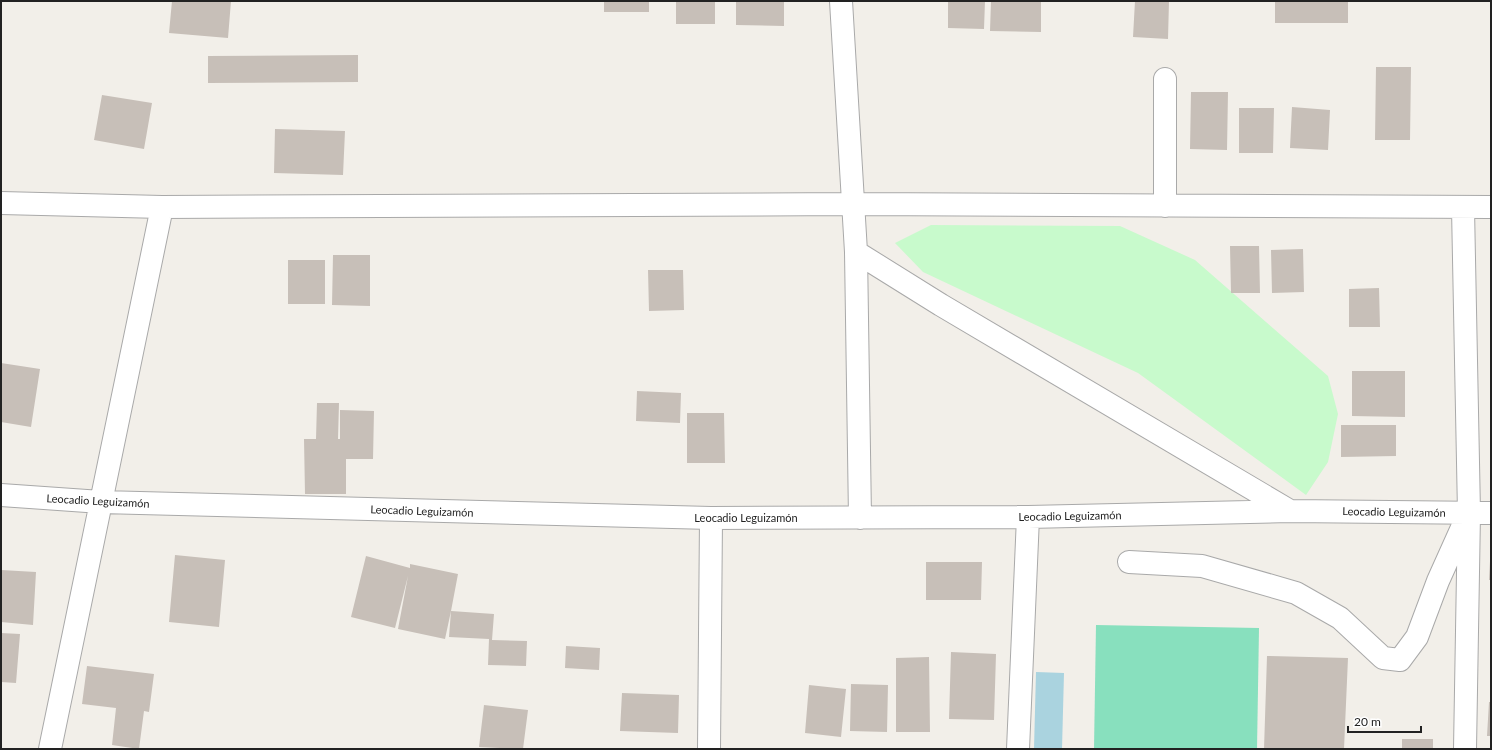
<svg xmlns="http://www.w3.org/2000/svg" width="1492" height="750" font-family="Lato,sans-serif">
<rect width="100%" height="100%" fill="#f2efe9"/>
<path fill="#c8facc" d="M 931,225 L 1120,226 L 1195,260 L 1328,376 L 1338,414 L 1328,462 L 1306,495 L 1138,373 L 923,272 L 895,243 Z"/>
<path fill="#88e0be" d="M 1096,625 L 1259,628 L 1257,749 L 1094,749 Z"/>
<path fill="#aad3df" d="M 1036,672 L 1064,673 L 1062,749 L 1034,749 Z"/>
<path fill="#c7bfb8" d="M 172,1 L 231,1 L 228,38 L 169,33 Z
M 604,1 L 649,1 L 649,12 L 604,12 Z
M 676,1 L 715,1 L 715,24 L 676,24 Z
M 736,1 L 784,1 L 784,26 L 736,25 Z
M 948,1 L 985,1 L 984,29 L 948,28 Z
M 991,1 L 1041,1 L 1041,32 L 990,31 Z
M 1135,1 L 1169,1 L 1168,39 L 1133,37 Z
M 1275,1 L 1348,1 L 1348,23 L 1275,23 Z
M 358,55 L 358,82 L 208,83 L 208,56 Z
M 1376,67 L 1411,67 L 1410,140 L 1375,140 Z
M 1191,92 L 1228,92 L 1227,150 L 1190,149 Z
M 102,95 L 152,103 L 144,149 L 94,140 Z
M 1292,107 L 1330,110 L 1328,150 L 1290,148 Z
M 1239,108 L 1274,108 L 1273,153 L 1239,153 Z
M 275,129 L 345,131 L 343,175 L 274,173 Z
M 1230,246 L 1259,246 L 1260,293 L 1231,293 Z
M 1303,249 L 1304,292 L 1272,293 L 1271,250 Z
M 333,255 L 370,255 L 370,306 L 332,305 Z
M 288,260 L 325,260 L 325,304 L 288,304 Z
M 648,270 L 683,270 L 684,310 L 649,311 Z
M 1379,288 L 1380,327 L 1349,327 L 1349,289 Z
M 1,363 L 40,369 L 31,427 L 1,422 Z
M 1352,371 L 1405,371 L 1405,417 L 1352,416 Z
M 637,391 L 681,393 L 680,423 L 636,421 Z
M 317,403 L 339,403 L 338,439 L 340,439 L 340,410 L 374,411 L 373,459 L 346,459 L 346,494 L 305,494 L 304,439 L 316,439 Z
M 687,413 L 724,413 L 725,463 L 687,463 Z
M 1341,425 L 1396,425 L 1396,456 L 1341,457 Z
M 175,555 L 225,560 L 219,627 L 169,622 Z
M 366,556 L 410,568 L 410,564 L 458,574 L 451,611 L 494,614 L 492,640 L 527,641 L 526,666 L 488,665 L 489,639 L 449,637 L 451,611 L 445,639 L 398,629 L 408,576 L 395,628 L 351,617 Z
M 1490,561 L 1491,561 L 1491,580 L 1489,580 Z
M 926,562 L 982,562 L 981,600 L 926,600 Z
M 1,570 L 36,572 L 33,625 L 1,622 Z
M 1,633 L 20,634 L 16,683 L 1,682 Z
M 566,646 L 600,648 L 599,670 L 565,668 Z
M 951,652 L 996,654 L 994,720 L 949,719 Z
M 1267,656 L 1348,658 L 1344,749 L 1264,749 Z
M 929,657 L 930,732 L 896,732 L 896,658 Z
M 87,666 L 154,674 L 149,712 L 144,711 L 139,749 L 112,745 L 116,708 L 82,704 Z
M 851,684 L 888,685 L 887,732 L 850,731 Z
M 809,685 L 846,689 L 841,737 L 805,733 Z
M 622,693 L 679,695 L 678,733 L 620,731 Z
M 1489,702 L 1491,702 L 1491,736 L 1487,736 Z
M 484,705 L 528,710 L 523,749 L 479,747 Z
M 1402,739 L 1433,739 L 1433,749 L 1402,749 Z"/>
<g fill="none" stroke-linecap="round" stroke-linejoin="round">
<defs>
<path id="minor" d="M 841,1 L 856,252 L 860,518
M 1165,79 L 1165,206
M 1,203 L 162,207 L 853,204 L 1491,207
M 1463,208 L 1469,513 L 1465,749
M 856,252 L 941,305 L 1290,511
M 1,495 L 101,502 L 711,518 L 1028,517 L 1290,511 L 1491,513
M 1129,562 L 1202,566 L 1296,593 L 1340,618 L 1383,658 L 1400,660 L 1417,637 L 1438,581 L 1465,521
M 50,749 L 162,207
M 709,749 L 711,518
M 1018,749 L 1028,517"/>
</defs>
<use href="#minor" stroke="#a9a9a9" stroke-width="24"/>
<use href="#minor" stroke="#fff" stroke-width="22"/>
</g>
<g text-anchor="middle" stroke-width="4" stroke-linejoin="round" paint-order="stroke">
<g font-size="11" fill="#222" stroke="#fff">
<text transform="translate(98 501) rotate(3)" y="4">Leocadio Leguizamón</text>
<text transform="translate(422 511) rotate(2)" y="4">Leocadio Leguizamón</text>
<text transform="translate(1394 512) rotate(1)" y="4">Leocadio Leguizamón</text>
<text transform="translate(1070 516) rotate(-1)" y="4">Leocadio Leguizamón</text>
<text x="746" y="522">Leocadio Leguizamón</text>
</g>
</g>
<rect width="1492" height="750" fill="none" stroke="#222222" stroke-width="4"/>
<path d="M1348 726v6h73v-6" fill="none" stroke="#222222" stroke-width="2"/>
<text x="1354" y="726" font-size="12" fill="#222222" stroke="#ffffff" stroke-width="3" paint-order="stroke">20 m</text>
</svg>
